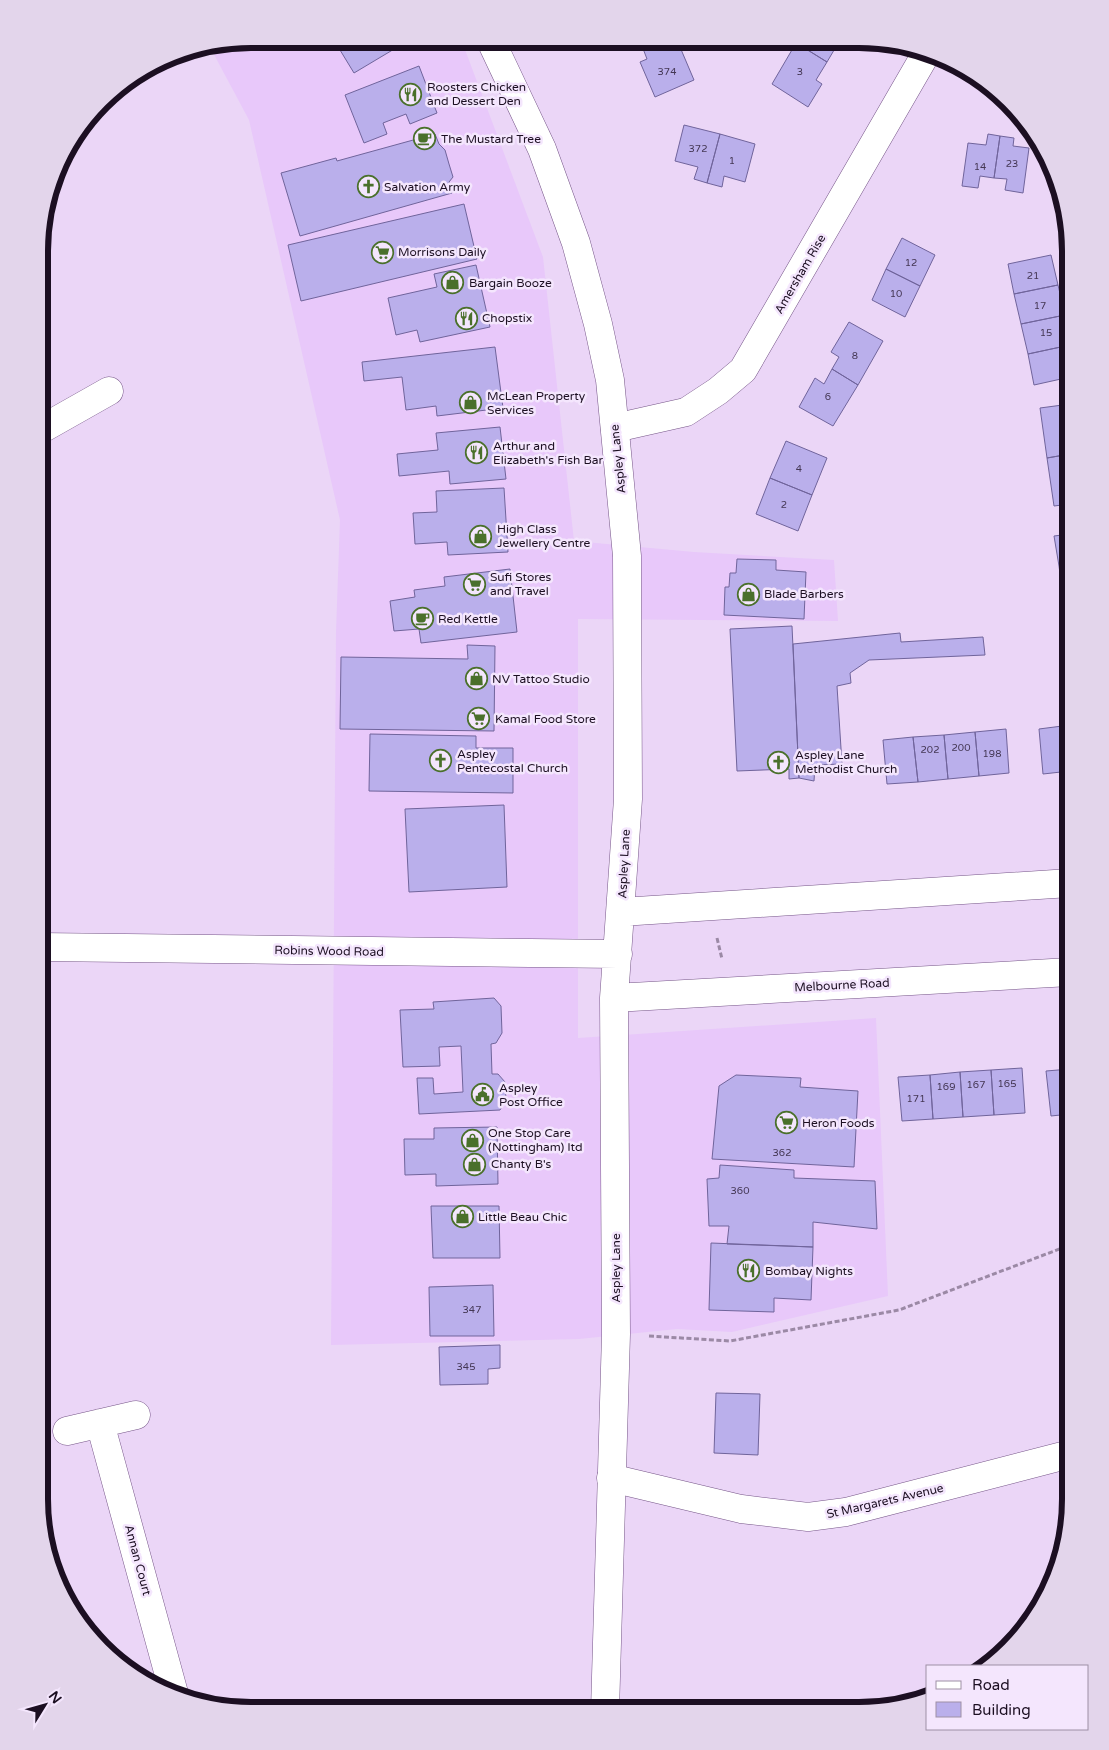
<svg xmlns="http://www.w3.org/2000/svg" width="1109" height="1750" font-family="'Varela Round',sans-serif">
<rect width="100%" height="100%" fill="#ebd6f7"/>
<path fill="#e8c8fa" d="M 250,39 L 461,39 L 543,257 L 574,541 L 694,552 L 834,560 L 838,621 L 578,619 L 578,1038 L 876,1018 L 888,1296 L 732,1332 L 677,1329 L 579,1339 L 331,1345 L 336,631 L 340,520 L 249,120 L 210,47 Z"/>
<path fill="#baafeb" stroke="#70649b" d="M 358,39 L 411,39 L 354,73 L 340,50 Z
M 634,40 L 657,40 L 637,48 Z
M 657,40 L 677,40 L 694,80 L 655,97 L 640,62 L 647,59 L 642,46 Z
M 792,40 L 840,40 L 827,62 Z
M 796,43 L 827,62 L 816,80 L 822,84 L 808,107 L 772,84 Z
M 419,66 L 437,113 L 410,124 L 406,114 L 383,123 L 387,134 L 364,143 L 345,95 Z
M 684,125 L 720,134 L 707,183 L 694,179 L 698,167 L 675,161 Z
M 435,134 L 439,144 L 445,150 L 449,164 L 453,177 L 449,182 L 452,193 L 300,236 L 281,173 L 336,158 L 337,161 Z
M 720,134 L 755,144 L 745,182 L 724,176 L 722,187 L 707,183 Z
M 988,134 L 1000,136 L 994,178 L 980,176 L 978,188 L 962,186 L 968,143 L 986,145 Z
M 1000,136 L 1014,138 L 1013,146 L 1029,148 L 1023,193 L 1005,190 L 1007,179 L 994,178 Z
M 464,204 L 477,259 L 301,301 L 288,245 Z
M 902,238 L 935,255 L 920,286 L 886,269 Z
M 1051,255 L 1058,285 L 1014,294 L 1008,264 Z
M 476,265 L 490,327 L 420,342 L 417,330 L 396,335 L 388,298 L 437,287 L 434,274 Z
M 886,269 L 920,286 L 905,317 L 872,300 Z
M 1058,285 L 1065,315 L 1021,324 L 1014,294 Z
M 1065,315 L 1070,345 L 1028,354 L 1021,324 Z
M 849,322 L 883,341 L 858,385 L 832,369 L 839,357 L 831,352 Z
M 1070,345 L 1070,377 L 1034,385 L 1028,354 Z
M 495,347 L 503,408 L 437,416 L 436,406 L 406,410 L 402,377 L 364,381 L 362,362 Z
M 832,369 L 858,385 L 833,426 L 799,407 L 815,378 L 824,384 Z
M 1070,404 L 1070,454 L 1047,458 L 1040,408 Z
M 500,427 L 506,479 L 450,484 L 449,471 L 399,476 L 397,454 L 438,450 L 436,433 Z
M 786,441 L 827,458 L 812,495 L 770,478 Z
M 1070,454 L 1070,504 L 1054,506 L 1047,458 Z
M 770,478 L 812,495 L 798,531 L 756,514 Z
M 504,488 L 508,552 L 448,555 L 447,542 L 415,544 L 413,513 L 437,512 L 436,491 Z
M 1070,534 L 1070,565 L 1059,566 L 1054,536 Z
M 737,559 L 776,560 L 776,570 L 806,572 L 804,619 L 724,615 L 725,587 L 729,587 L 730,573 L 736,573 Z
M 1070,565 L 1070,596 L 1063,597 L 1059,566 Z
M 510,569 L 517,632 L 421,643 L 419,629 L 394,631 L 390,601 L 415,597 L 414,590 L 445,586 L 444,577 Z
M 1070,596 L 1070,627 L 1067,627 L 1063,597 Z
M 792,626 L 799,778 L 789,779 L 789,769 L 737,771 L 730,629 Z
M 1067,627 L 1070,627 L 1070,648 Z
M 900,633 L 901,642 L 983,637 L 985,655 L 869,660 L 850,673 L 851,683 L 837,686 L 842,764 L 815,765 L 814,781 L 799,778 L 793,644 Z
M 467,645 L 495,646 L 494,731 L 340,729 L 341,657 L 468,659 Z
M 1070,725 L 1070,771 L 1043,774 L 1039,729 Z
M 1006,729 L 1009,773 L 979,776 L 975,732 Z
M 975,732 L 979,776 L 948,779 L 944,735 Z
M 370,734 L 476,736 L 476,748 L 513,748 L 513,793 L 369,791 Z
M 944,735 L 948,779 L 918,782 L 913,737 Z
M 913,737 L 918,782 L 887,784 L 883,740 Z
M 504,805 L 507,887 L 409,892 L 405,809 Z
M 494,998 L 501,1006 L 502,1033 L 496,1043 L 491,1044 L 492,1074 L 498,1074 L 505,1082 L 506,1100 L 500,1110 L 419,1114 L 417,1078 L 433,1078 L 434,1094 L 463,1092 L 461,1046 L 439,1047 L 440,1066 L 403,1067 L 400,1010 L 434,1009 L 433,1002 Z
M 1022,1068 L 1025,1113 L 994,1115 L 991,1070 Z
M 1070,1069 L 1070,1114 L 1051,1116 L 1046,1071 Z
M 991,1070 L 994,1115 L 963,1117 L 960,1072 Z
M 960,1072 L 963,1117 L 933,1119 L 930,1075 Z
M 736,1075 L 801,1078 L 800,1087 L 858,1091 L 854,1167 L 712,1159 L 719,1086 Z
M 930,1075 L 933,1119 L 902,1121 L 898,1077 Z
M 497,1127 L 498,1184 L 436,1186 L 436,1174 L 405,1175 L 404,1139 L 434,1139 L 434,1128 Z
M 720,1165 L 794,1170 L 794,1178 L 875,1181 L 877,1229 L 813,1222 L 813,1247 L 727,1244 L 729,1226 L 709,1226 L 707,1179 L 719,1178 Z
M 431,1206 L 499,1206 L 500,1258 L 433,1258 Z
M 711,1243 L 813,1247 L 811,1300 L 774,1298 L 774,1312 L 709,1310 Z
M 493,1285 L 494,1336 L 430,1336 L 429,1287 Z
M 500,1345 L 500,1368 L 488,1369 L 488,1384 L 440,1385 L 439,1347 Z
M 716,1393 L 760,1394 L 758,1455 L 714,1453 Z"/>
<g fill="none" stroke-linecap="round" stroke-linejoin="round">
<defs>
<path id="street" d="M 615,428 L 686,412 L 718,391 L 743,370 L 927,52
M 40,430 L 109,391
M 100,1423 L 175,1697
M 67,1431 L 136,1415
M 611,1478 L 741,1509 L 808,1517 L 846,1512 L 1070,1454"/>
<path id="secondary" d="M 490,39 L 542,149 L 576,243 L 598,324 L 610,380 L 627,556 L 628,799 L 614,998 L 616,1334 L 605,1711
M 621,912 L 1070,883
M 40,947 L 618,954
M 614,998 L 1070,972"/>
</defs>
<use href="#street" stroke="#765688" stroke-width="29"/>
<use href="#secondary" stroke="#765688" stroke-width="29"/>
<path stroke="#9b89a5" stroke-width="3" stroke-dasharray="5 2.5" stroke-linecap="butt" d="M 717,938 L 722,959
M 649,1336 L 730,1341 L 899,1310 L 1070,1245"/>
<use href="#street" stroke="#fff" stroke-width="28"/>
<use href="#secondary" stroke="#fff" stroke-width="28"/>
</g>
<defs>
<symbol id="restaurant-ring" viewBox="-11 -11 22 22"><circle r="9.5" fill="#f4e6fd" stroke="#4a702b" stroke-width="1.5"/><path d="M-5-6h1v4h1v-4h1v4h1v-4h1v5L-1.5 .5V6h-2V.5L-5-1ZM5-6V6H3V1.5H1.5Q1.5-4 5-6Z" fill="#4a702b"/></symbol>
<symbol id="cafe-ring" viewBox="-11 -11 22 22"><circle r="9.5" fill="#f4e6fd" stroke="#4a702b" stroke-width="1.5"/><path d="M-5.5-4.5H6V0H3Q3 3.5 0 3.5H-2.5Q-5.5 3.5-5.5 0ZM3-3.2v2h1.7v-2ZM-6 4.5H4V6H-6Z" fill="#4a702b"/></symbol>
<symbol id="church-ring" viewBox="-11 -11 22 22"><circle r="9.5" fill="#f4e6fd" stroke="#4a702b" stroke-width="1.5"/><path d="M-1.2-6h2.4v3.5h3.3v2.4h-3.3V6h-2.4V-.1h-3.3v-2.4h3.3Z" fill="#4a702b"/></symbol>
<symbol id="supermarket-ring" viewBox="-11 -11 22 22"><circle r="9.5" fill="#f4e6fd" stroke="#4a702b" stroke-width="1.5"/><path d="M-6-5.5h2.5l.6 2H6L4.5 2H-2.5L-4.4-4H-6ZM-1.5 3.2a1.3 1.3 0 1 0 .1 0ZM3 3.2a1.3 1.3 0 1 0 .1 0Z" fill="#4a702b"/></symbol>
<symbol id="shop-ring" viewBox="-11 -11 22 22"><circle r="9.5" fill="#f4e6fd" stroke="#4a702b" stroke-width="1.5"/><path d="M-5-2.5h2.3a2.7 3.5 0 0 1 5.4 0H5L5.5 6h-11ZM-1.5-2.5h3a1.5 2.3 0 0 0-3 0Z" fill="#4a702b"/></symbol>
<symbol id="civic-ring" viewBox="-11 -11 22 22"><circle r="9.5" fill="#f4e6fd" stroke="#4a702b" stroke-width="1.5"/><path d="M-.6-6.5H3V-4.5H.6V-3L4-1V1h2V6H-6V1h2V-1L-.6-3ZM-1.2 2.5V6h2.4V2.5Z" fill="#4a702b"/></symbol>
</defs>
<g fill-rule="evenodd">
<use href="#restaurant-ring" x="398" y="82" width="25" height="25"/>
<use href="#cafe-ring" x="412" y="126" width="25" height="25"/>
<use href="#church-ring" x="356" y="174" width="25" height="25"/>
<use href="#supermarket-ring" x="370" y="240" width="25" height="25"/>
<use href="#shop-ring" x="440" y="270" width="25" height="25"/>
<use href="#restaurant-ring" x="454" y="306" width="25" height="25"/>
<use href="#shop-ring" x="458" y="390" width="25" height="25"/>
<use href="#restaurant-ring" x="464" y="440" width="25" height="25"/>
<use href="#shop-ring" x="468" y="524" width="25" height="25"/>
<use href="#supermarket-ring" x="462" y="572" width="25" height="25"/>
<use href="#shop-ring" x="736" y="582" width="25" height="25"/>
<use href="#cafe-ring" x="410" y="606" width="25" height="25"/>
<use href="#shop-ring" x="464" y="666" width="25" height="25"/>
<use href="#supermarket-ring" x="466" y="706" width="25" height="25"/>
<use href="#church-ring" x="428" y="748" width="25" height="25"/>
<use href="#church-ring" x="766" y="750" width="25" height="25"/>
<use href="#civic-ring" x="470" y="1082" width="25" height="25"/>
<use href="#supermarket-ring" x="774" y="1110" width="25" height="25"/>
<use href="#shop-ring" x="460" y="1128" width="25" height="25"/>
<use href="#shop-ring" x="462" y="1152" width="25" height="25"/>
<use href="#shop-ring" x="450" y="1204" width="25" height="25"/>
<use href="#restaurant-ring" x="736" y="1258" width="25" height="25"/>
</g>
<g text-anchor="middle" stroke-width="5" stroke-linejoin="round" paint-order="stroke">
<g font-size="10" fill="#443754">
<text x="667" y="75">374</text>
<text x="800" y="75">3</text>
<text x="698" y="152">372</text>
<text x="732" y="164">1</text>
<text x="1012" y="167">23</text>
<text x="980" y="170">14</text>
<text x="911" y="266">12</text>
<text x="1033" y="279">21</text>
<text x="896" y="297">10</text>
<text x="1040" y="309">17</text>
<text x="1046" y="336">15</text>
<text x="855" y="359">8</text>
<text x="828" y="400">6</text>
<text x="799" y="472">4</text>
<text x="784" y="508">2</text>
<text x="961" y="751">200</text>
<text x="930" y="753">202</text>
<text x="992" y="757">198</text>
<text x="1007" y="1087">165</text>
<text x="976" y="1088">167</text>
<text x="946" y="1090">169</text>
<text x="916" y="1102">171</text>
<text x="782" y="1156">362</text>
<text x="740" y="1194">360</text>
<text x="472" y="1313">347</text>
<text x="466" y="1370">345</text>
</g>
<g font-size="12" fill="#1c0f22" stroke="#f4e6fd" text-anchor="start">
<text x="427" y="91">Roosters Chicken<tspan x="427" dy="14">and Dessert Den</tspan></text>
<text x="441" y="143">The Mustard Tree</text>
<text x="384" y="191">Salvation Army</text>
<text x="398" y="256">Morrisons Daily</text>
<text x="469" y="287">Bargain Booze</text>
<text x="482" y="322">Chopstix</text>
<text x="487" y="400">McLean Property<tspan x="487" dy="14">Services</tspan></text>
<text x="493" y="450">Arthur and<tspan x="493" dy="14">Elizabeth's Fish Bar</tspan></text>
<text x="497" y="533">High Class<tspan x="497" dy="14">Jewellery Centre</tspan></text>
<text x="490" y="581">Sufi Stores<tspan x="490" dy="14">and Travel</tspan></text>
<text x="764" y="598">Blade Barbers</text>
<text x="438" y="623">Red Kettle</text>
<text x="492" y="683">NV Tattoo Studio</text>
<text x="495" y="723">Kamal Food Store</text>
<text x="457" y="758">Aspley<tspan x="457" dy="14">Pentecostal Church</tspan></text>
<text x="795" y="759">Aspley Lane<tspan x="795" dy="14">Methodist Church</tspan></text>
<text x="499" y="1092">Aspley<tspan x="499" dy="14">Post Office</tspan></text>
<text x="802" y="1127">Heron Foods</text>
<text x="488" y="1137">One Stop Care<tspan x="488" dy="14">(Nottingham) ltd</tspan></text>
<text x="491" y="1168">Chanty B's</text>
<text x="478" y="1221">Little Beau Chic</text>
<text x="765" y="1275">Bombay Nights</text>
</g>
<g font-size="12" fill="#1c0f22" stroke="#f4e6fd">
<text transform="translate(800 274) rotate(-60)" y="4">Amersham Rise</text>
<text transform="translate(618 459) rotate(-96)" y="4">Aspley Lane</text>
<text transform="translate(624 864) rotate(-87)" y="4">Aspley Lane</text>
<text transform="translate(329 951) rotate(1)" y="4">Robins Wood Road</text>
<text transform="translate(842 985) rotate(-3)" y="4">Melbourne Road</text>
<text transform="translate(616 1268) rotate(-90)" y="4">Aspley Lane</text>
<text transform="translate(885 1501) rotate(-13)" y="4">St Margarets Avenue</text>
<text transform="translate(138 1560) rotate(75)" y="4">Annan Court</text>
</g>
</g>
<path d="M0 0H1109V1750H0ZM251 48H859A203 203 0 0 1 1062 251V1499A203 203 0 0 1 859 1702H251A203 203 0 0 1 48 1499V251A203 203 0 0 1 251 48Z" fill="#e3d5eb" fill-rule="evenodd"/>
<path fill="none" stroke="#1c0f22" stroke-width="6" d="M251 48H859A203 203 0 0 1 1062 251V1499A203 203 0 0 1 859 1702H251A203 203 0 0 1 48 1499V251A203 203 0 0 1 251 48Z"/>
<rect x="926" y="1665" width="162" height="65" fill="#f4e6fd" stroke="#9e90a5"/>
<rect x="936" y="1681" width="25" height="8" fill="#ffffff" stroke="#9e90a5"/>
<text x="972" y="1690" font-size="15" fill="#1c0f22">Road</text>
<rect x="936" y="1702" width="25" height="15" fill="#baafeb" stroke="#9e90a5"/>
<text x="972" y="1715" font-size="15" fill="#1c0f22">Building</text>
<g transform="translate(45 1705) rotate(53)" stroke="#f4e6fd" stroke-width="4" paint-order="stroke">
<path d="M0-4L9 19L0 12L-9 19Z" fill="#1c0f22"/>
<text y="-8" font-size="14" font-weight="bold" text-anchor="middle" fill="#1c0f22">N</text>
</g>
</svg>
